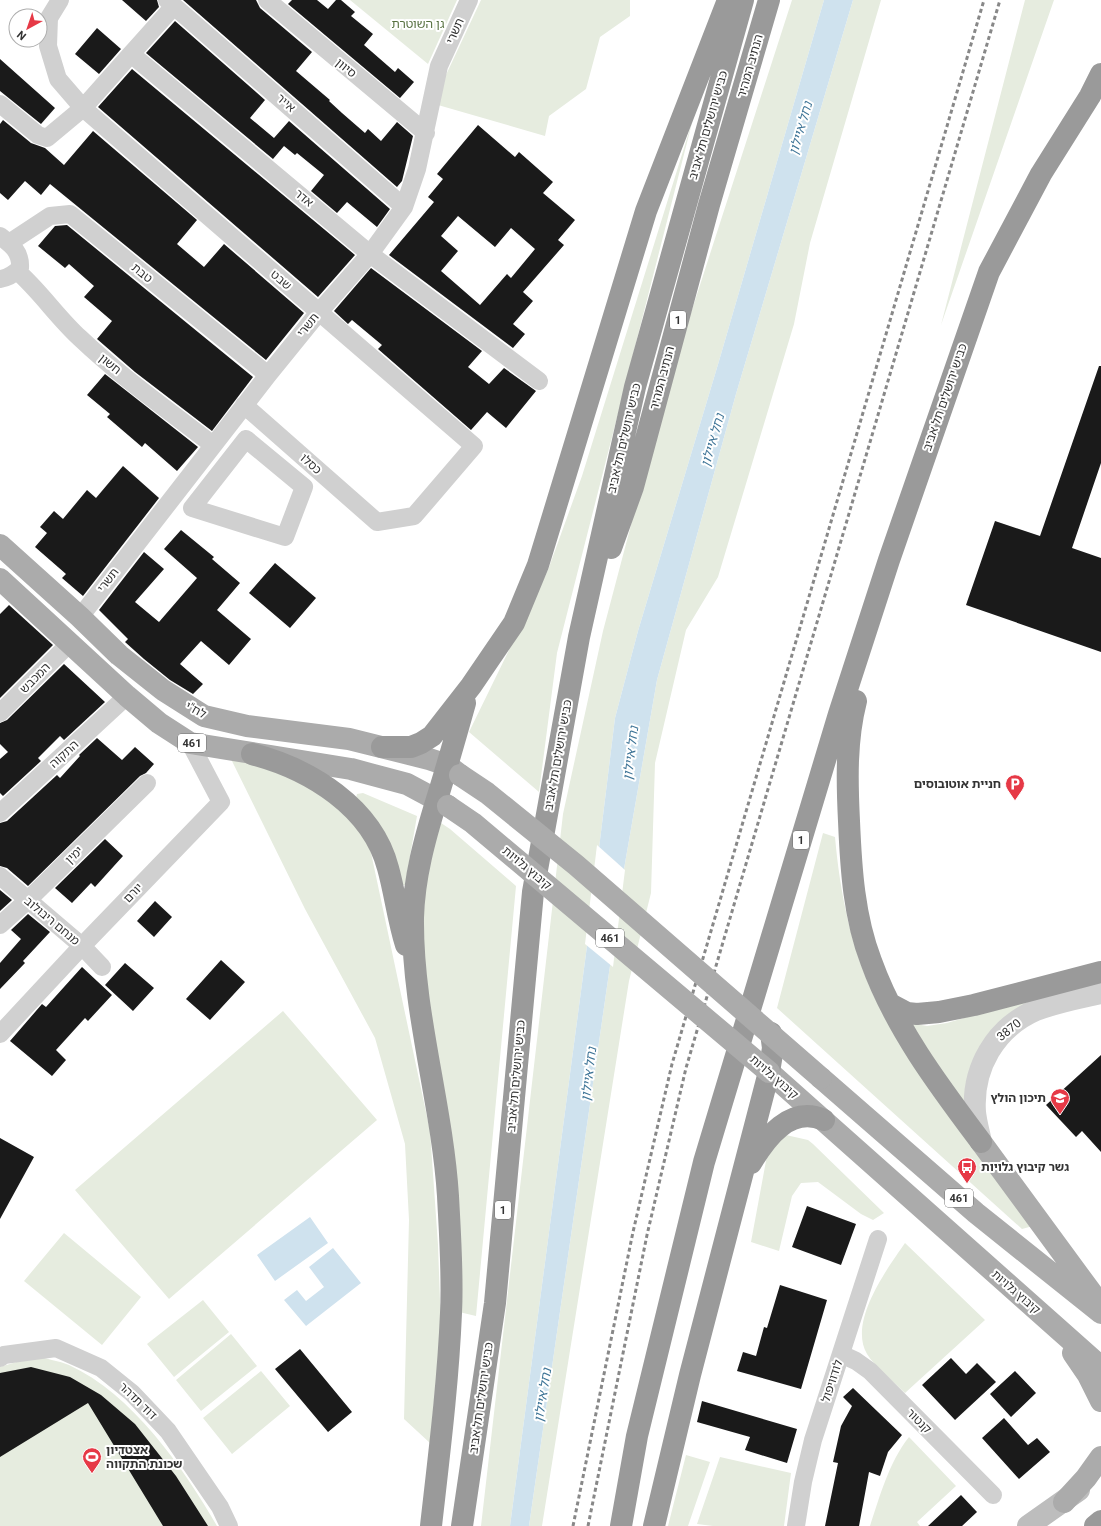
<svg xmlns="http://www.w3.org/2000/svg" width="1101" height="1526" font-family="Roboto,'Noto Sans Hebrew',sans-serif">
<rect width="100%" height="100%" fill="#fff"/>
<path fill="#e6ecdf" d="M 350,0 L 457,0 L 428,64 Z
M 481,0 L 630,0 L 630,16 L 600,37 L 586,89 L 549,116 L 545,136 L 438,105 L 445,77 Z
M 792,0 L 824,0 L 719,361 L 638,631 L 615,718 L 587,946 L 510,1526 L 481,1526 L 563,814 L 603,631 L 669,381 Z
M 853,0 L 881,0 L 810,243 L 794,324 L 718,577 L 686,630 L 655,763 L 651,893 L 629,981 L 542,1526 L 529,1526 L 624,869 L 657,680 L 736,394 Z
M 1025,0 L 1054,0 L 941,325 Z
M 693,119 L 557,653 L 539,792 L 469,732 L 548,570 L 582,476 Z
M 229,755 L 247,758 L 319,792 L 357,826 L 370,848 L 430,1131 L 438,1245 L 441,1329 L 430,1443 L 404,1419 L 409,1220 L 405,1144 L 375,1038 L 305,909 Z
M 363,793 L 417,816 L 405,885 L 396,885 L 356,798 L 357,794 Z
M 438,821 L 450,829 L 516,886 L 476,1316 L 459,1312 L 423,978 L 424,894 Z
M 823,833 L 835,837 C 840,893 851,949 876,1000 C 891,1033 915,1062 936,1091 C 968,1136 1001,1181 1033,1226 L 1022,1229 L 777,1008 Z
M 1048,993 L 1012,1017 L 968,1115 L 904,1022 L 927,1026 L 947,1023 Z
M 283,1011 L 377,1120 L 169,1299 L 75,1190 Z
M 786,1135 L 808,1140 L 813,1144 L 884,1213 L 873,1220 L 861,1214 L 818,1182 L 801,1183 L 792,1196 L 779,1251 L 751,1242 L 768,1150 Z
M 64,1233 L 141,1297 L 102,1345 L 24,1281 Z
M 905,1243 L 985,1320 L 905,1393 C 894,1382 875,1367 867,1354 C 848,1322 887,1269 905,1243 Z
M 203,1300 L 229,1332 L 174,1377 L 147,1344 Z
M 231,1334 L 257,1366 L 201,1411 L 176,1380 Z
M 36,1356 C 47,1359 59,1361 69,1365 C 132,1394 183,1467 217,1526 L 0,1526 L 0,1367 Z
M 261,1371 L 290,1406 L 232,1454 L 203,1418 Z
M 909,1437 L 956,1486 L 917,1522 L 920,1526 L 870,1526 C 880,1496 889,1462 909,1437 Z
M 686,1455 L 710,1462 L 688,1526 L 668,1526 Z
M 720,1457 L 791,1473 L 784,1526 L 713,1526 L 697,1524 Z"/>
<path fill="#cfe2ee" d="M 824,0 L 853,0 L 736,394 L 657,680 L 624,869 L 529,1526 L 510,1526 L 587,946 L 615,718 L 638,631 L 719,361 Z
M 310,1217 L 328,1243 L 275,1281 L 257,1255 Z
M 333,1248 L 361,1283 L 306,1326 L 284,1300 L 297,1290 L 306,1301 L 324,1287 L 309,1267 Z"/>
<path fill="#fff" d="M 597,845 L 625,870 L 613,967 L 585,944 Z"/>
<path fill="#1a1a1a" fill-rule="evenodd" d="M 122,0 L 157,0 L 159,7 L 146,21 Z
M 183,0 L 256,0 L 260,8 L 312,52 L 296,71 L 330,100 L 329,101 L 342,113 L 365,133 L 368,129 L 381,141 L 397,122 L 413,136 L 402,181 L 397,187 Z
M 292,0 L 317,0 L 328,9 L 336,0 L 341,0 L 355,12 L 351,16 L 373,34 L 364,45 L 395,72 L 398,68 L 414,82 L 400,98 L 288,4 Z
M 175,21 L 265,100 L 250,118 L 274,138 L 289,121 L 390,209 L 377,227 L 347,202 L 337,213 L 311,191 L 324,175 L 297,153 L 295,155 L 284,146 L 273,159 L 146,53 Z
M 97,28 L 121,49 L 99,74 L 75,54 Z
M 0,59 L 55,108 L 41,124 L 0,91 Z
M 132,69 L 355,255 L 318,297 L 98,107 Z
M 3,120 L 31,143 L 45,148 L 64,165 L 93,131 L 197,220 L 177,244 L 204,267 L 224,244 L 304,313 L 266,360 L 50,184 L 41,195 L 25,181 L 8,200 L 0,193 L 0,124 Z
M 478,125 L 515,157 L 519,152 L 553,182 L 543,193 L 575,220 L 558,240 L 564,245 L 523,292 L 533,301 L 513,324 L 525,334 L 513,348 L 389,255 L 434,202 L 428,197 L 443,179 L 437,174 ZM 458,216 L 495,247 L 511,228 L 535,249 L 511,278 L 507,274 L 480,305 L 441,271 L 458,251 L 441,236 Z
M 67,225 L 253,377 L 212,431 L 135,372 L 97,339 L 112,321 L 84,297 L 94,286 L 69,264 L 65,268 L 38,246 L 55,226 Z
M 371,268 L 482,351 L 468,367 L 489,384 L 504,368 L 536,391 L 506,428 L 487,412 L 471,430 L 378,349 L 382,345 L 352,320 L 348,324 L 334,311 Z
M 1099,366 L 1101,366 L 1101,463 L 1072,548 L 1101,558 L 1101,652 L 966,605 L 995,521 L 1040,536 Z
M 105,374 L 198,447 L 177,471 L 145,443 L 142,447 L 107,417 L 110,414 L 87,395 Z
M 123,466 L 159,498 L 83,596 L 62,578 L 66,574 L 35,547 L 47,533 L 40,527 L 54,511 L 63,519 L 87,490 L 96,498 Z
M 181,530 L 214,557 L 212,559 L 240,583 L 217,610 L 251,639 L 229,665 L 201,641 L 180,664 L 203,684 L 193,694 L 170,680 L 144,659 L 125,642 L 128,639 L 99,610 L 144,552 L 164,569 L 135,602 L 159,622 L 197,578 L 164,549 Z
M 275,563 L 316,598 L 290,628 L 249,593 Z
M 9,605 L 53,645 L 0,698 L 0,614 Z
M 64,664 L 105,702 L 64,740 L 60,736 L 38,758 L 41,761 L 3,796 L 0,793 L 0,759 L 8,752 L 0,744 L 0,723 L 7,720 Z
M 97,738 L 122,760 L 135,747 L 154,764 L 146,773 L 140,776 L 28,886 L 7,868 L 0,866 L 0,823 L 7,821 L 57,775 L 60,778 L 80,756 L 79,755 Z
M 105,839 L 123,856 L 95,887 L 91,883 L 72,903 L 55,888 Z
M 0,890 L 12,900 L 0,911 Z
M 155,901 L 172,917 L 154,937 L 137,921 Z
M 28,914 L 50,932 L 23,961 L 25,963 L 0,989 L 0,963 L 21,939 L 11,930 Z
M 221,960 L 245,982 L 210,1020 L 186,999 Z
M 125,963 L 154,988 L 133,1011 L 105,985 Z
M 82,967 L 112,995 L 88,1021 L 85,1018 L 56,1050 L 66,1060 L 52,1076 L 10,1041 L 42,1004 L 46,1007 Z
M 1101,1055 L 1101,1152 L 1082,1131 L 1076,1137 L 1046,1105 Z
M 0,1138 L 34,1157 L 0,1219 Z
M 807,1206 L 856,1224 L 841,1265 L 792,1247 Z
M 780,1285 L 827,1300 L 801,1389 L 737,1371 L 743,1352 L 756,1356 L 764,1327 L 767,1328 Z
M 300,1349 L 352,1412 L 328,1432 L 275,1369 Z
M 951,1358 L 966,1374 L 977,1363 L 996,1382 L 955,1420 L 922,1385 Z
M 31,1367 L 70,1377 L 101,1395 L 135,1424 L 176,1476 L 208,1526 L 163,1526 L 88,1403 L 0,1457 L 0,1373 Z
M 1015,1371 L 1036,1393 L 1011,1417 L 990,1394 Z
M 853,1388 L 902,1435 L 888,1452 L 880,1476 L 869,1472 L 859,1526 L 825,1526 L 838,1463 L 833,1462 L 841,1426 L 852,1406 L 843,1397 Z
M 702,1401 L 797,1429 L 787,1463 L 745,1450 L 750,1437 L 697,1422 Z
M 1004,1418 L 1028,1445 L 1037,1438 L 1050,1452 L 1019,1479 L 982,1438 Z
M 961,1495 L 977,1512 L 962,1526 L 928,1526 Z"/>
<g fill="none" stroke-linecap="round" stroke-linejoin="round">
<path stroke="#d0d0d0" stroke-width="18" d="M 60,0 L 49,18 L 48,46 L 58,79 L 83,108 L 474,446 L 414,516 L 377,522 L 244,405
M 167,0 L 404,207
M 267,0 L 426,133
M 131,54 L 174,6
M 0,104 L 38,135 L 47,138 L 83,108 L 131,54 L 370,254 L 539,381
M 0,236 C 12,245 21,252 20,268 C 14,274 8,278 0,279
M 9,243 L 50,216 L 70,214 L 268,375
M 17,271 C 40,291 57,317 80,338 C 121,377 168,410 213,445
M 246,439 L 304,487 L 285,537 L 192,508 Z
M 80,617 L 268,375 L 319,312 L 370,254 L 404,207 L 417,169 L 439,66 L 469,0
M 0,713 L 70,643
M 0,813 L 127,696
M 0,876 L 82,946 L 102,967
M 0,925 L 28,900 L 147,783
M 0,1034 L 82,946 L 221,802 L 190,743
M 841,1354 L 856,1361 L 870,1371 L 993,1495
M 0,1358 L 4,1355 L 56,1348 L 101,1368 L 132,1393 L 168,1431 L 220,1507 L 229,1526
M 796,1526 L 803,1482 L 813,1440 L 878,1239"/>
<path stroke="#d0d0d0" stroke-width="22" d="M 981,1142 C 979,1132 976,1122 975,1112 C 972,1068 995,1028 1036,1010 C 1057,1002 1079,998 1101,993"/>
<path stroke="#bdbdbd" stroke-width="22" d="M 1028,1526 L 1079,1490"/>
<path stroke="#ababab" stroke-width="22" d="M 0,545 L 80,617 L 119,655 L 163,690 L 204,716 L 247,726 L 349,739 L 429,759 L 447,765 L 460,775
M 0,579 L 127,696 L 159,723 L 190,743 L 351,769 L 407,784 L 448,806
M 769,1072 L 1101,1367
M 821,1078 L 976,1213 L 1101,1313
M 981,1142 L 1099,1303
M 1073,1353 L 1088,1375 L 1101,1401
M 1064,1502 L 1086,1478 L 1101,1457"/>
<path stroke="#9a9a9a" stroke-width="22" d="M 611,548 L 633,487 L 709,205 L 769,0
M 856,701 C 846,740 847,781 849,821 C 851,869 854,917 871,961 C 895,1028 939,1086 981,1142
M 382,747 L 411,747 L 421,743 L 432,736 L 471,686 L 514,623 L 538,565 L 646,211 L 728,0
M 252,754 C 310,769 372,807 388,868 C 395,893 398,920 406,945
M 890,1004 L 907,1013 L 917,1014 L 939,1012 L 974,1005 L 1101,972
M 751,1163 C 766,1138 790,1105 824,1120
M 431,1526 C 439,1455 448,1384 451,1313 C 453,1275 450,1235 448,1196 C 442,1103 412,1011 413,918 C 414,877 425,838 437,799 C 447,767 456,735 465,703
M 462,1526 L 495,1303 L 533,892 L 579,637 L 635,387 L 743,0
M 621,1526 L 637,1436 L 704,1162 L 839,714 L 889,560 L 989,272 L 1041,174 L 1090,96 L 1101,74
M 654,1526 L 690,1375 L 769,1072 L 773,1048 L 771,1033
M 1095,1526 L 1101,1521"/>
<path stroke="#888" stroke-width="3" stroke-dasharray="4 3" stroke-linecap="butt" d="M 573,1526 L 633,1232 L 672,1064 L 984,0
M 588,1526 L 647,1235 L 686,1068 L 1000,0"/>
<path stroke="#ababab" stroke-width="22" d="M 460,775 L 487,793 L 576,865 L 821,1078
M 448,806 L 473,823 L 769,1072"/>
</g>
<defs>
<symbol id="parking-pin" viewBox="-11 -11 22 30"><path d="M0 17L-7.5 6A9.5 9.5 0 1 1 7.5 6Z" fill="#e63946" stroke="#fff"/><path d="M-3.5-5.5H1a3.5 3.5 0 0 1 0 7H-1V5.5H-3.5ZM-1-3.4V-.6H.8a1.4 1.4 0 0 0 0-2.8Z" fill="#fff"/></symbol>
<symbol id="school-pin" viewBox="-11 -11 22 30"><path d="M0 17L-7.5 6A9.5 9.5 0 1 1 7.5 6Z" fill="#e63946" stroke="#fff"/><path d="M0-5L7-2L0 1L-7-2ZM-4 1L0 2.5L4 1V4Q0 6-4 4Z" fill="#fff"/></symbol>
<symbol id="bus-pin" viewBox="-11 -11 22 30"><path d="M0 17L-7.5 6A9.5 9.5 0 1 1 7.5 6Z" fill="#e63946" stroke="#fff"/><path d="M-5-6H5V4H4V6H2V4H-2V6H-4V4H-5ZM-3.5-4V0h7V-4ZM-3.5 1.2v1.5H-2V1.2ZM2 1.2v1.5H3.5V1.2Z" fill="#fff"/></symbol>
<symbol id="stadium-pin" viewBox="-11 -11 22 30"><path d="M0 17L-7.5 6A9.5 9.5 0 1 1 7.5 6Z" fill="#e63946" stroke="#fff"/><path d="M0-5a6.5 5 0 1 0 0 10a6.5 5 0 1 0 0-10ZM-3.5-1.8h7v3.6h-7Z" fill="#fff"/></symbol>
</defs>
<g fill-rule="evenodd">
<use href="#parking-pin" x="1004" y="773" width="22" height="30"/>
<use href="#school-pin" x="1049" y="1087" width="22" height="30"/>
<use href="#bus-pin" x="956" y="1156" width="22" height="30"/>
<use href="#stadium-pin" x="81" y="1446" width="22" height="30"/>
</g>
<g text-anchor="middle" stroke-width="4" stroke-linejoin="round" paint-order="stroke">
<g fill="#fff" stroke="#707070" stroke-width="1">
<rect x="670" y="311" width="16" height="18" rx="3"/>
<rect x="178" y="734" width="28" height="18" rx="3"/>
<rect x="793" y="831" width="16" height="18" rx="3"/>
<rect x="596" y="929" width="28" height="18" rx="3"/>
<rect x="945" y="1189" width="28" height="18" rx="3"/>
<rect x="495" y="1201" width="16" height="18" rx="3"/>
</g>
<g font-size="11" font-weight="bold" fill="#333">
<text x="678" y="324">1</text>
<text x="192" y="747">461</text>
<text x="801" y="844">1</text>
<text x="610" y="942">461</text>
<text x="959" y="1202">461</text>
<text x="503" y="1214">1</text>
</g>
<g font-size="12" fill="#56703f" stroke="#fff">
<text x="418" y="28">גן השוטרת</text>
</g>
<g font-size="12" fill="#333" stroke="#fff">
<text transform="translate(455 31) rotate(-66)" y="4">תשרי</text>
<text transform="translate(750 66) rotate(-74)" y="4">הנתיב המהיר</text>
<text transform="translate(346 68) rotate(39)" y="4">סיוון</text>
<text transform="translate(286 103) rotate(41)" y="4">אייר</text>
<text transform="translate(708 125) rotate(-74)" y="4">כביש ירושלים תל אביב</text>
<text transform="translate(304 198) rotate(40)" y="4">אדר</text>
<text transform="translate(142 273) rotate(39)" y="4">טבת</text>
<text transform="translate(281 280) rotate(41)" y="4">שבט</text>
<text transform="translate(308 325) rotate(-51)" y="4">תשרי</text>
<text transform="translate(110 364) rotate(39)" y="4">חשון</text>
<text transform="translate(662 378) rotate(-75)" y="4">הנתיב המהיר</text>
<text transform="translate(945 397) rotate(-71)" y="4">כביש ירושלים תל אביב</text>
<text transform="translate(624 438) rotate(-77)" y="4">כביש ירושלים תל אביב</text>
<text transform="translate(311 464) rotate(41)" y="4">כסלו</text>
<text transform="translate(108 580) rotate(-52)" y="4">תשרי</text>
<text transform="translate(35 678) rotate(-45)" y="4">המכבש</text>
<text transform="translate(196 710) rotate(28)" y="4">לח"י</text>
<text transform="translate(64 754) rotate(-42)" y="4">התקוה</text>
<text transform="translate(558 755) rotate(-80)" y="4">כביש ירושלים תל אביב</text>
<text transform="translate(74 855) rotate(-44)" y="4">ימין</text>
<text transform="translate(527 868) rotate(40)" y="4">קיבוץ גלויות</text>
<text transform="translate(133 893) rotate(-46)" y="4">יורם</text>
<text transform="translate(52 921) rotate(40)" y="4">מנחם ריבולוב</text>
<text transform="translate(1009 1030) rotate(-39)" y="4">3870</text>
<text transform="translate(516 1076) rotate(-85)" y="4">כביש ירושלים תל אביב</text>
<text transform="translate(774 1077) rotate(41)" y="4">קיבוץ גלויות</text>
<text transform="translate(1016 1292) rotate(41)" y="4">קיבוץ גלויות</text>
<text transform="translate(832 1381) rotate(-72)" y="4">לודוויפול</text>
<text transform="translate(481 1398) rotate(-82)" y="4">כביש ירושלים תל אביב</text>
<text transform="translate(138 1401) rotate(44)" y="4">דוד תדהר</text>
<text transform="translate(919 1421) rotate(45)" y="4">קנטור</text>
</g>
<g font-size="12" font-weight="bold" fill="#333" stroke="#fff" text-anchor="end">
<text x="1001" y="788">חניית אוטובוסים</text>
<text x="1046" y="1102">תיכון הולץ</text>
<text x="981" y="1171" text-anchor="start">גשר קיבוץ גלויות</text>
<text x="106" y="1454" text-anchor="start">אצטדיון<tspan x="106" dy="14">שכונת התקווה</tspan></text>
</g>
<g font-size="13" font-style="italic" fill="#3f7597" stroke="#fff">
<text transform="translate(800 128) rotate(-74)" y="5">נחל איילון</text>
<text transform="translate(712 440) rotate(-74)" y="5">נחל איילון</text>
<text transform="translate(630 753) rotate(-83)" y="5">נחל איילון</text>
<text transform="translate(588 1074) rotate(-83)" y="5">נחל איילון</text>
<text transform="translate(542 1395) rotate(-81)" y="5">נחל איילון</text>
</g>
</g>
<g transform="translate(28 28) rotate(220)"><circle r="19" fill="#ffffff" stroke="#adadad"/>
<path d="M0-3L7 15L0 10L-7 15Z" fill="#e63946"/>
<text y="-6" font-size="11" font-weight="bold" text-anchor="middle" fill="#333333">N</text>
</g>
</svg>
